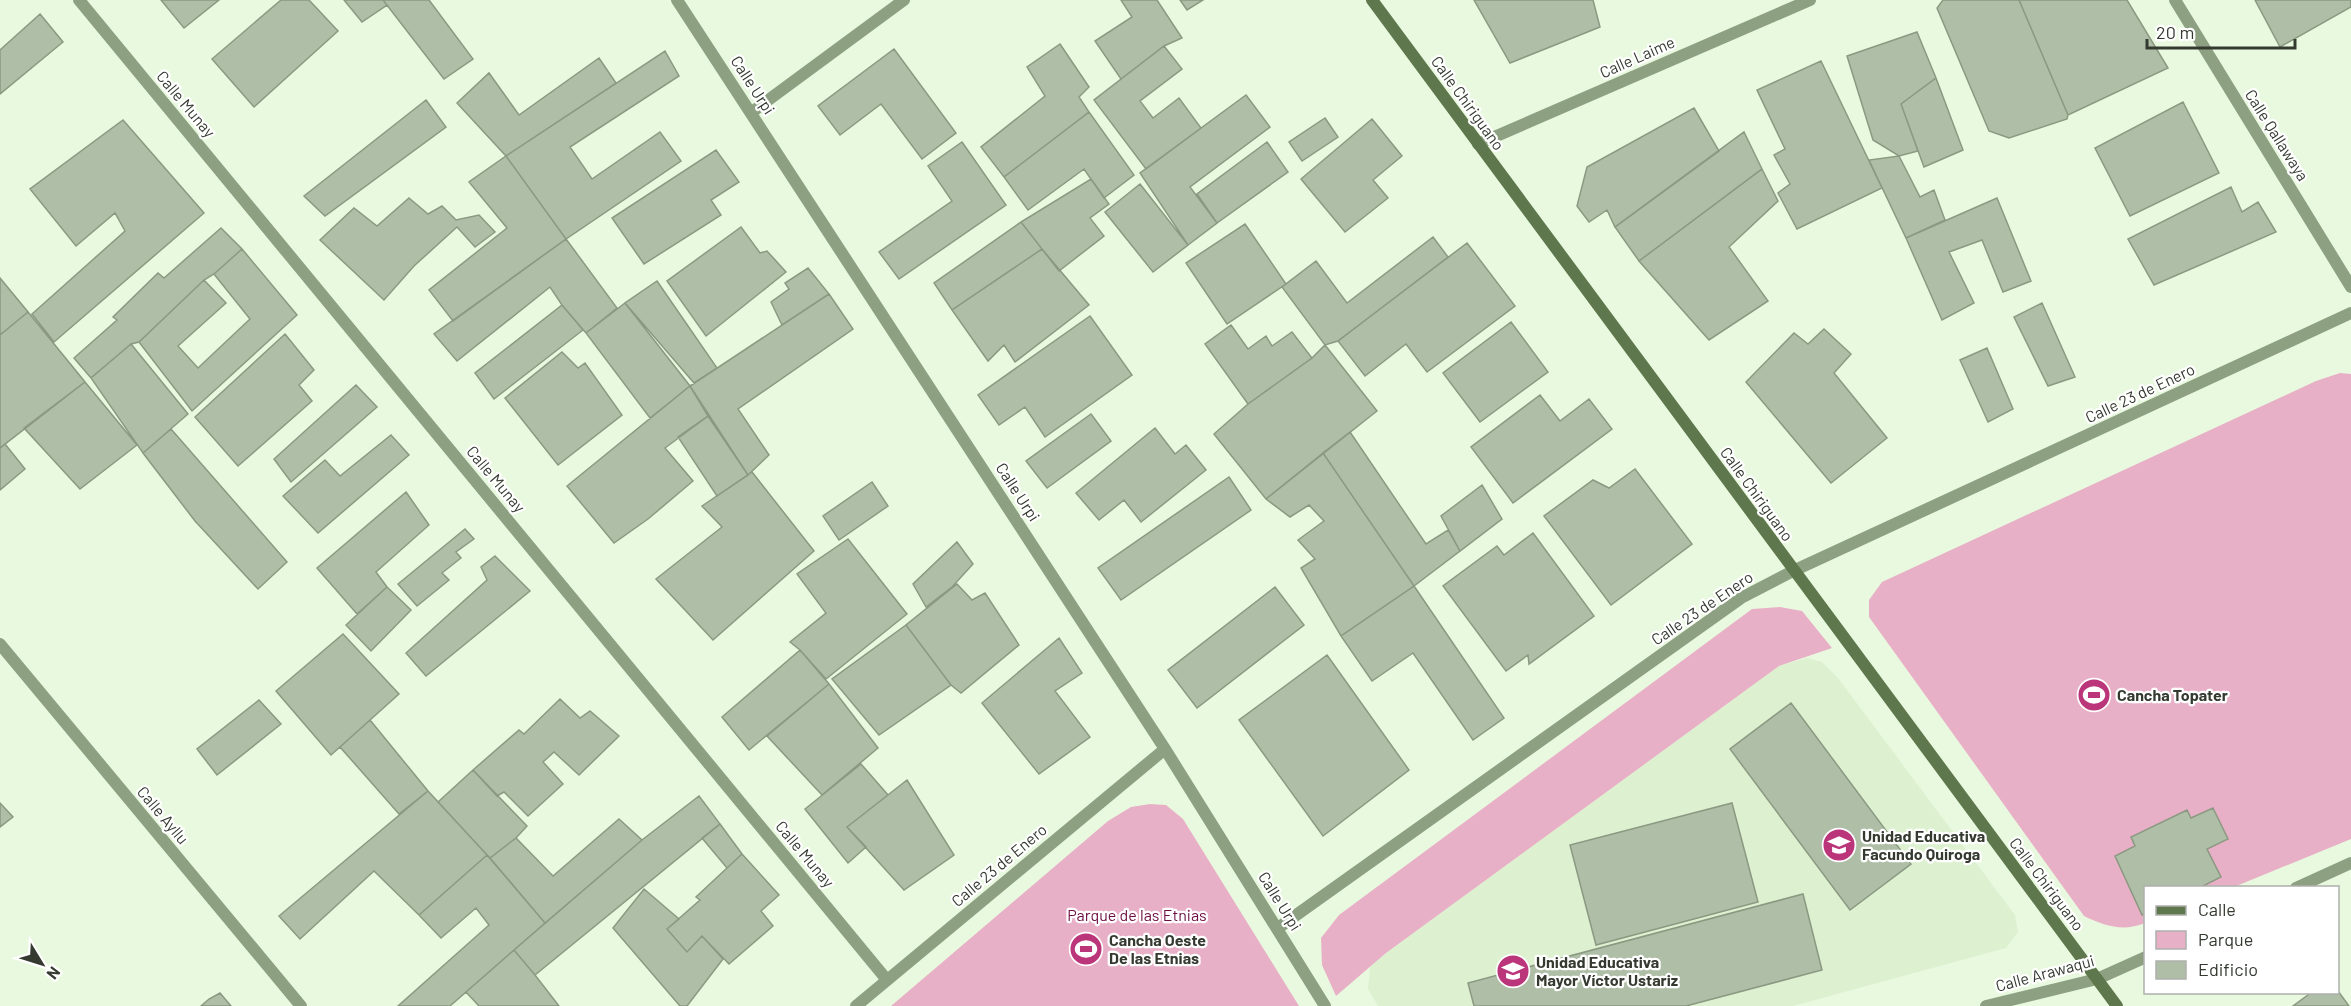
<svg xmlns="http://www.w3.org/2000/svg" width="2351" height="1006" font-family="Barlow,sans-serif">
<rect width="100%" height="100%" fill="#e9f9df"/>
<path fill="#ddf1d0" d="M 1807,658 L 1822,662 L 1838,678 L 2015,915 L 2018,932 L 2006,948 L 1793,1006 L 1378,1006 L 1368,989 L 1370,967 L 1386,953 L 1779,666 Z"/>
<path fill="#e8b0c6" d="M 2340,373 L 2351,374 L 2351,839 L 2234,887 L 2146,888 L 2145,923 C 2123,932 2105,926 2084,916 L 1869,617 L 1869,600 L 1882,582 L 2316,381 Z
M 1780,607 L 1802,611 L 1832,648 L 1779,666 L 1386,953 L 1336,996 L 1322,965 L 1321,938 L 1339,915 L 1752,609 Z
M 1150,804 L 1166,805 L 1183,819 L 1299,1006 L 891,1006 L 1108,821 L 1131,807 Z"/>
<path fill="#afbea6" stroke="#8b9982" stroke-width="1.5" d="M 161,0 L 219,0 L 184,28 Z
M 281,0 L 309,0 L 338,31 L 254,107 L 212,59 Z
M 344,0 L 383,0 L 387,5 L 362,22 Z
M 383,0 L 429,0 L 473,59 L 444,79 Z
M 1121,0 L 1157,0 L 1182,38 L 1164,46 L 1121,79 L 1095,41 L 1132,17 Z
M 1180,0 L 1203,0 L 1187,10 Z
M 1474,0 L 1593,0 L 1600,27 L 1510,63 Z
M 1943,0 L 2019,0 L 2068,115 L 2067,119 L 2009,138 L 1989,131 L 1937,8 Z
M 2019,0 L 2127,0 L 2168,68 L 2068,115 Z
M 2255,0 L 2351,0 L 2351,7 L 2280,47 Z
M 40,14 L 63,42 L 0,94 L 0,50 Z
M 1917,32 L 1936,78 L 1901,104 L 1918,151 L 1899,156 L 1873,140 L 1847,56 Z
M 1060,44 L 1089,87 L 1079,97 L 1089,112 L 1004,177 L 981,147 L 1045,96 L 1027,67 Z
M 1164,46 L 1182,69 L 1140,101 L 1153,118 L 1179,98 L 1201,128 L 1146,169 L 1094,100 Z
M 894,49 L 956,133 L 922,159 L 881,104 L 840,135 L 818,106 Z
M 665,51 L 679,76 L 570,147 L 592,179 L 660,132 L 681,161 L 566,239 L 506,156 Z
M 599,58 L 616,83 L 506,156 L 457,103 L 489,73 L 519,115 Z
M 1821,61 L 1882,188 L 1797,229 L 1778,193 L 1790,184 L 1774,155 L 1785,149 L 1757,90 Z
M 1936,78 L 1963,150 L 1924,167 L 1901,104 Z
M 1246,95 L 1270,127 L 1190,187 L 1217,223 L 1188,245 L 1140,173 Z
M 426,100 L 446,127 L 325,216 L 304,196 Z
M 2183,102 L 2219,173 L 2130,216 L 2095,148 Z
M 1694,108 L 1719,151 L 1615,227 L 1607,210 L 1589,222 L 1577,206 L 1587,167 Z
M 1089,112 L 1134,175 L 1104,198 L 1084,169 L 1028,210 L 1004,177 Z
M 1325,118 L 1338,137 L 1302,161 L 1289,142 Z
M 1372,119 L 1402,156 L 1373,180 L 1388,198 L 1345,232 L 1301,179 Z
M 123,120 L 204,213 L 54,342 L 32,314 L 125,231 L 115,213 L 76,246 L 30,189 Z
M 1744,132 L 1762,169 L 1639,261 L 1615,227 Z
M 962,142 L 1006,205 L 899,279 L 879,252 L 952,201 L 928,166 Z
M 1267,142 L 1288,172 L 1217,223 L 1197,194 Z
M 716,150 L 739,182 L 711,200 L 721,215 L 644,264 L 612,218 Z
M 506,156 L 566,239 L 453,321 L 429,290 L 507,228 L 469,182 Z
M 1899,156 L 1920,197 L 1934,190 L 1945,220 L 1906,238 L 1869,160 Z
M 1762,169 L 1778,201 L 1729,247 L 1768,301 L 1709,340 L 1639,261 Z
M 1091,179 L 1109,204 L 1090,218 L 1104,236 L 1059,271 L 1021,222 Z
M 1140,184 L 1188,245 L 1153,272 L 1105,212 Z
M 2231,187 L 2242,212 L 2258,202 L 2276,232 L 2154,285 L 2128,239 Z
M 409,198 L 428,214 L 442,206 L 456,220 L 479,215 L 495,232 L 475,247 L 457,227 L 414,266 L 384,300 L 320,240 L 354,208 L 377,226 Z
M 1997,198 L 2031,281 L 2003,292 L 1982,240 L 1949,252 L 1974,303 L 1942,320 L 1906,238 Z
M 1021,222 L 1042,249 L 952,310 L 934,283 Z
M 1245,224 L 1286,284 L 1227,324 L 1186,263 Z
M 741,227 L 760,253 L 767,251 L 786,272 L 706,336 L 667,281 Z
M 221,228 L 242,249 L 214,274 L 204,280 L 139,342 L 131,344 L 91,378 L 74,358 L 117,320 L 113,317 L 158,273 L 164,278 Z
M 1433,237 L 1448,257 L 1338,341 L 1325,345 L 1282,287 L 1316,261 L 1347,303 Z
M 566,239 L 617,308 L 586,333 L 562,305 L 550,287 L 457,361 L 434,334 Z
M 1467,243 L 1515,306 L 1427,372 L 1406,344 L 1365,376 L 1338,341 Z
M 242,249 L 297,315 L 192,411 L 139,342 L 204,280 L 226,303 L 178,346 L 198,368 L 250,319 L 214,274 Z
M 1042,249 L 1089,305 L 1015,362 L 1004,345 L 988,361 L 952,310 Z
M 808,268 L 829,294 L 782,325 L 771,302 L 789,289 L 785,283 Z
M 0,278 L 28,312 L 0,335 Z
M 657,281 L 717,368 L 694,383 L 625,303 Z
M 829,294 L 853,329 L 738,409 L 769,455 L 748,475 L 690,386 Z
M 625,303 L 690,386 L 650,418 L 586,333 Z
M 2042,303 L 2075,377 L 2048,386 L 2014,317 Z
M 562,305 L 583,330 L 494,399 L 475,373 Z
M 28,312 L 85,382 L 0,448 L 0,335 Z
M 1090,316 L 1132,375 L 1045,437 L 1025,407 L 999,425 L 978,395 Z
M 1511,322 L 1548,372 L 1480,422 L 1443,373 Z
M 1231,325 L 1248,349 L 1266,336 L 1272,346 L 1292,332 L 1312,358 L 1248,404 L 1205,344 Z
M 1824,329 L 1851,354 L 1834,373 L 1887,438 L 1831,483 L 1746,382 L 1794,333 L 1808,344 Z
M 285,334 L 314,370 L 299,385 L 312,401 L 238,466 L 195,417 Z
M 131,344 L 188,414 L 143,453 L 91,378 Z
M 1325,345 L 1377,411 L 1266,499 L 1214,434 L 1248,404 L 1312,358 Z
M 1987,348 L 2013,409 L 1988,422 L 1960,360 Z
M 562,352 L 578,368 L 585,363 L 622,415 L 558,465 L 505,398 Z
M 85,382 L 137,445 L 80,489 L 24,428 Z
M 356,385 L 377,407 L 291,482 L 274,459 Z
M 690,386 L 708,416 L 665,448 L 693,481 L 648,519 L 614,543 L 567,486 Z
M 1540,395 L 1560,421 L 1589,399 L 1612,429 L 1513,503 L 1471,447 Z
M 1091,414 L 1111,441 L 1047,488 L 1026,461 Z
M 708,416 L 748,475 L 717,496 L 678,437 Z
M 1155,428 L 1175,454 L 1186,445 L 1206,470 L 1141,522 L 1124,500 L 1099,520 L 1076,493 Z
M 171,429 L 287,562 L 258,589 L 195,521 L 143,453 Z
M 1350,432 L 1426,544 L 1448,530 L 1460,551 L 1414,586 L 1323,453 Z
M 391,435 L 409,455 L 318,533 L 283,496 L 325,460 L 340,476 Z
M 5,444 L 25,469 L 0,490 L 0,448 Z
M 1323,453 L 1414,586 L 1341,636 L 1301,568 L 1315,559 L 1298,540 L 1324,521 L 1309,505 L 1290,517 L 1266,499 Z
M 1635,469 L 1692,544 L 1611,605 L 1544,516 L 1593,480 L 1609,488 Z
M 752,472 L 814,551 L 713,640 L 656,579 L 722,527 L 702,506 Z
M 1229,477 L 1251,510 L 1121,600 L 1098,568 Z
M 872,482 L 888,506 L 839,540 L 823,516 Z
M 1482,485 L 1502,519 L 1460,551 L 1441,516 Z
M 406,492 L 429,525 L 376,572 L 387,587 L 357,614 L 317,568 Z
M 465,529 L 474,539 L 456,552 L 461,558 L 442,573 L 449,580 L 417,606 L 398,584 Z
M 1533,533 L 1594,616 L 1529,664 L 1528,655 L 1506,671 L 1443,586 L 1497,546 L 1504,555 Z
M 848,539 L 907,614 L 826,679 L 800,650 L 790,642 L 826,613 L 797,574 Z
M 957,542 L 973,564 L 952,587 L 926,607 L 913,584 Z
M 495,556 L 530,591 L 426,676 L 406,653 L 487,580 L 481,567 Z
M 957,584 L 972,600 L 985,593 L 1019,645 L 961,693 L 951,685 L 906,625 Z
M 1414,586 L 1504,718 L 1473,740 L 1413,653 L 1372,681 L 1341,636 Z
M 387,587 L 411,610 L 371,651 L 346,625 Z
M 1275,587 L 1304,625 L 1197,708 L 1168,670 Z
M 906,625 L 951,685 L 879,735 L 832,679 Z
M 343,634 L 399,694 L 331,755 L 276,691 Z
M 1059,638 L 1082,673 L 1055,691 L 1090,737 L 1039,774 L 982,703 Z
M 800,650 L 829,684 L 749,750 L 722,717 Z
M 1327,655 L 1409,770 L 1323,836 L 1239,720 Z
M 829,684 L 878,748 L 822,795 L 767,736 Z
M 560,699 L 580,718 L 590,711 L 619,736 L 579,775 L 554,752 L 543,762 L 563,784 L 528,816 L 504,792 L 497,796 L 473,770 L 519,730 L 524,734 Z
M 259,700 L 281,724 L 217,775 L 197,749 Z
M 1791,703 L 1911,864 L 1850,910 L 1730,749 Z
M 370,720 L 428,791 L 399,814 L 340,747 Z
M 861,764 L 888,795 L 847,827 L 866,847 L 848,863 L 805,809 Z
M 473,770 L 527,826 L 516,838 L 490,858 L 438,802 Z
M 907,780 L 954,855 L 904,890 L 847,827 Z
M 428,791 L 487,855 L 419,915 L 374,871 L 300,939 L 279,916 Z
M 699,796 L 720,824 L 535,975 L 514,950 L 642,840 Z
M 0,803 L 13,817 L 0,827 Z
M 1732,803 L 1758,902 L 1596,945 L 1570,845 Z
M 2213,808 L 2228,839 L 2207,849 L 2221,877 L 2199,888 L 2146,888 L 2146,913 L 2142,915 L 2115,856 L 2135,846 L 2131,837 L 2187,810 L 2191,818 Z
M 619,819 L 642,840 L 545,923 L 490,858 L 516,838 L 553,876 Z
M 720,824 L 742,854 L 727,868 L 702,838 Z
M 742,854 L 779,895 L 761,911 L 773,926 L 729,964 L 702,936 L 687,952 L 667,929 L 700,900 L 696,897 Z
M 487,855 L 545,923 L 450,1006 L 398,1006 L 489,925 L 476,908 L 441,938 L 419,915 Z
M 644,889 L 679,919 L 667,929 L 687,952 L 702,936 L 723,959 L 687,1006 L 680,1006 L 613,928 Z
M 1803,894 L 1822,970 L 1686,1006 L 1474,1006 L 1468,983 Z
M 514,950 L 535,975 L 559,1006 L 479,1006 L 466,992 Z
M 2338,991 L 2349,1006 L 2293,1006 L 2312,992 Z
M 220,993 L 231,1006 L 201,1006 L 209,999 Z"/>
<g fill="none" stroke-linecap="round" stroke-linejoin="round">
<path stroke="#8da082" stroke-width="12" d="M 752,112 L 904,0"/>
<path stroke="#8da082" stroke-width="12" d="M 79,0 L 887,980
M 677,0 L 1165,749 L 1325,1006
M 2175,0 L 2351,287
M 1478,144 L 1810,0
M 0,644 L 301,1006
M 2296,888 L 2351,863
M 1278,928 L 1741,598 L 1793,571 L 2351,313
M 856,1006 L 1165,749
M 1986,1006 L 2097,979 L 2146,957"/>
<path stroke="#5e774c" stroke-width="12" d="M 1372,0 L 2117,1006"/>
</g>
<defs>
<symbol id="stadium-disc" viewBox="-11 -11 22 22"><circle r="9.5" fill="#ba3579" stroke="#fff"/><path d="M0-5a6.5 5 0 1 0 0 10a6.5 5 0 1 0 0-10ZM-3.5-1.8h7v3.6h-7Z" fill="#fff"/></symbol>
<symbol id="school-disc" viewBox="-11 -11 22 22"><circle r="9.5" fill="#ba3579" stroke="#fff"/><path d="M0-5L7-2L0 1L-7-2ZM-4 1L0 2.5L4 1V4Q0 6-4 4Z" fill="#fff"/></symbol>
</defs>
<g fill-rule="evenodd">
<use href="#stadium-disc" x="2075" y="676" width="38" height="38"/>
<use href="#school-disc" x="1820" y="826" width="38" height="38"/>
<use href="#stadium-disc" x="1067" y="930" width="38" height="38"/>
<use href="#school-disc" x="1494" y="952" width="38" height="38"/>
</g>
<g text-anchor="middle" stroke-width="4.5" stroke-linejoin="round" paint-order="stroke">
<g font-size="16" fill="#343a30" stroke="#fff">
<text transform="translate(1637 57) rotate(-24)" y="6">Calle Laime</text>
<text transform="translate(753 85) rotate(57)" y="6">Calle Urpi</text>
<text transform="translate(1468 103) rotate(54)" y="6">Calle Chiriguano</text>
<text transform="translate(186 104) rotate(50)" y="6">Calle Munay</text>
<text transform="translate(2277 135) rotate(58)" y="6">Calle Qallawaya</text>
<text transform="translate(2140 393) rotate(-25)" y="6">Calle 23 de Enero</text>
<text transform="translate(496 479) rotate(50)" y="6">Calle Munay</text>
<text transform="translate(1018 492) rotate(57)" y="6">Calle Urpi</text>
<text transform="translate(1757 494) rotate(54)" y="6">Calle Chiriguano</text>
<text transform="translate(1702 608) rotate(-34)" y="6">Calle 23 de Enero</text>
<text transform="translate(163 815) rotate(50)" y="6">Calle Ayllu</text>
<text transform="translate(805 854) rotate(50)" y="6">Calle Munay</text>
<text transform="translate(999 865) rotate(-40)" y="6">Calle 23 de Enero</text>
<text transform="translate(2047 884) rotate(53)" y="6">Calle Chiriguano</text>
<text transform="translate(1280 901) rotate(58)" y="6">Calle Urpi</text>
<text transform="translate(2045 973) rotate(-15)" y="6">Calle Arawaqui</text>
</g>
<g font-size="16" font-weight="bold" fill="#343a30" stroke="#fff" text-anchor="start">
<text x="2117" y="701">Cancha Topater</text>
<text x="1862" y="842">Unidad Educativa<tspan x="1862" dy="18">Facundo Quiroga</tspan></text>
<text x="1109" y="946">Cancha Oeste<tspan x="1109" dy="18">De las Etnias</tspan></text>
<text x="1536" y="968">Unidad Educativa<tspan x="1536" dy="18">Mayor Víctor Ustariz</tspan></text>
</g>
<g font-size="16" fill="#6d0d42" stroke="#fff">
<text x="1137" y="921">Parque de las Etnias</text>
</g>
</g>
<rect x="2144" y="886" width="195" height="108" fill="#ffffff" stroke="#aeb0ac" stroke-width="1.5"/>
<rect x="2156" y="906" width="30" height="9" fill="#5e774c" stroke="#aeb0ac" stroke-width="1.5"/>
<text x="2198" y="916" font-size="18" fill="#343a30">Calle</text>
<rect x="2156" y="931" width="30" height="18" fill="#e8b0c6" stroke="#aeb0ac" stroke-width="1.5"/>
<text x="2198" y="946" font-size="18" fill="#343a30">Parque</text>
<rect x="2156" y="961" width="30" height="18" fill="#afbea6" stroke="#aeb0ac" stroke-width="1.5"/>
<text x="2198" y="976" font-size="18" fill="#343a30">Edificio</text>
<g transform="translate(42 964) rotate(128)" stroke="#ffffff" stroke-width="4.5" paint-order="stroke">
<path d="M0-4.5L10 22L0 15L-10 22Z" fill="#343a30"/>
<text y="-9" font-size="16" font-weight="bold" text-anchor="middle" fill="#343a30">N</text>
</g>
<path d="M2147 39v9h148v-9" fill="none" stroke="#343a30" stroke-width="3"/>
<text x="2156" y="39" font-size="18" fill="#343a30" stroke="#ffffff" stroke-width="4.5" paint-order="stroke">20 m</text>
</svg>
